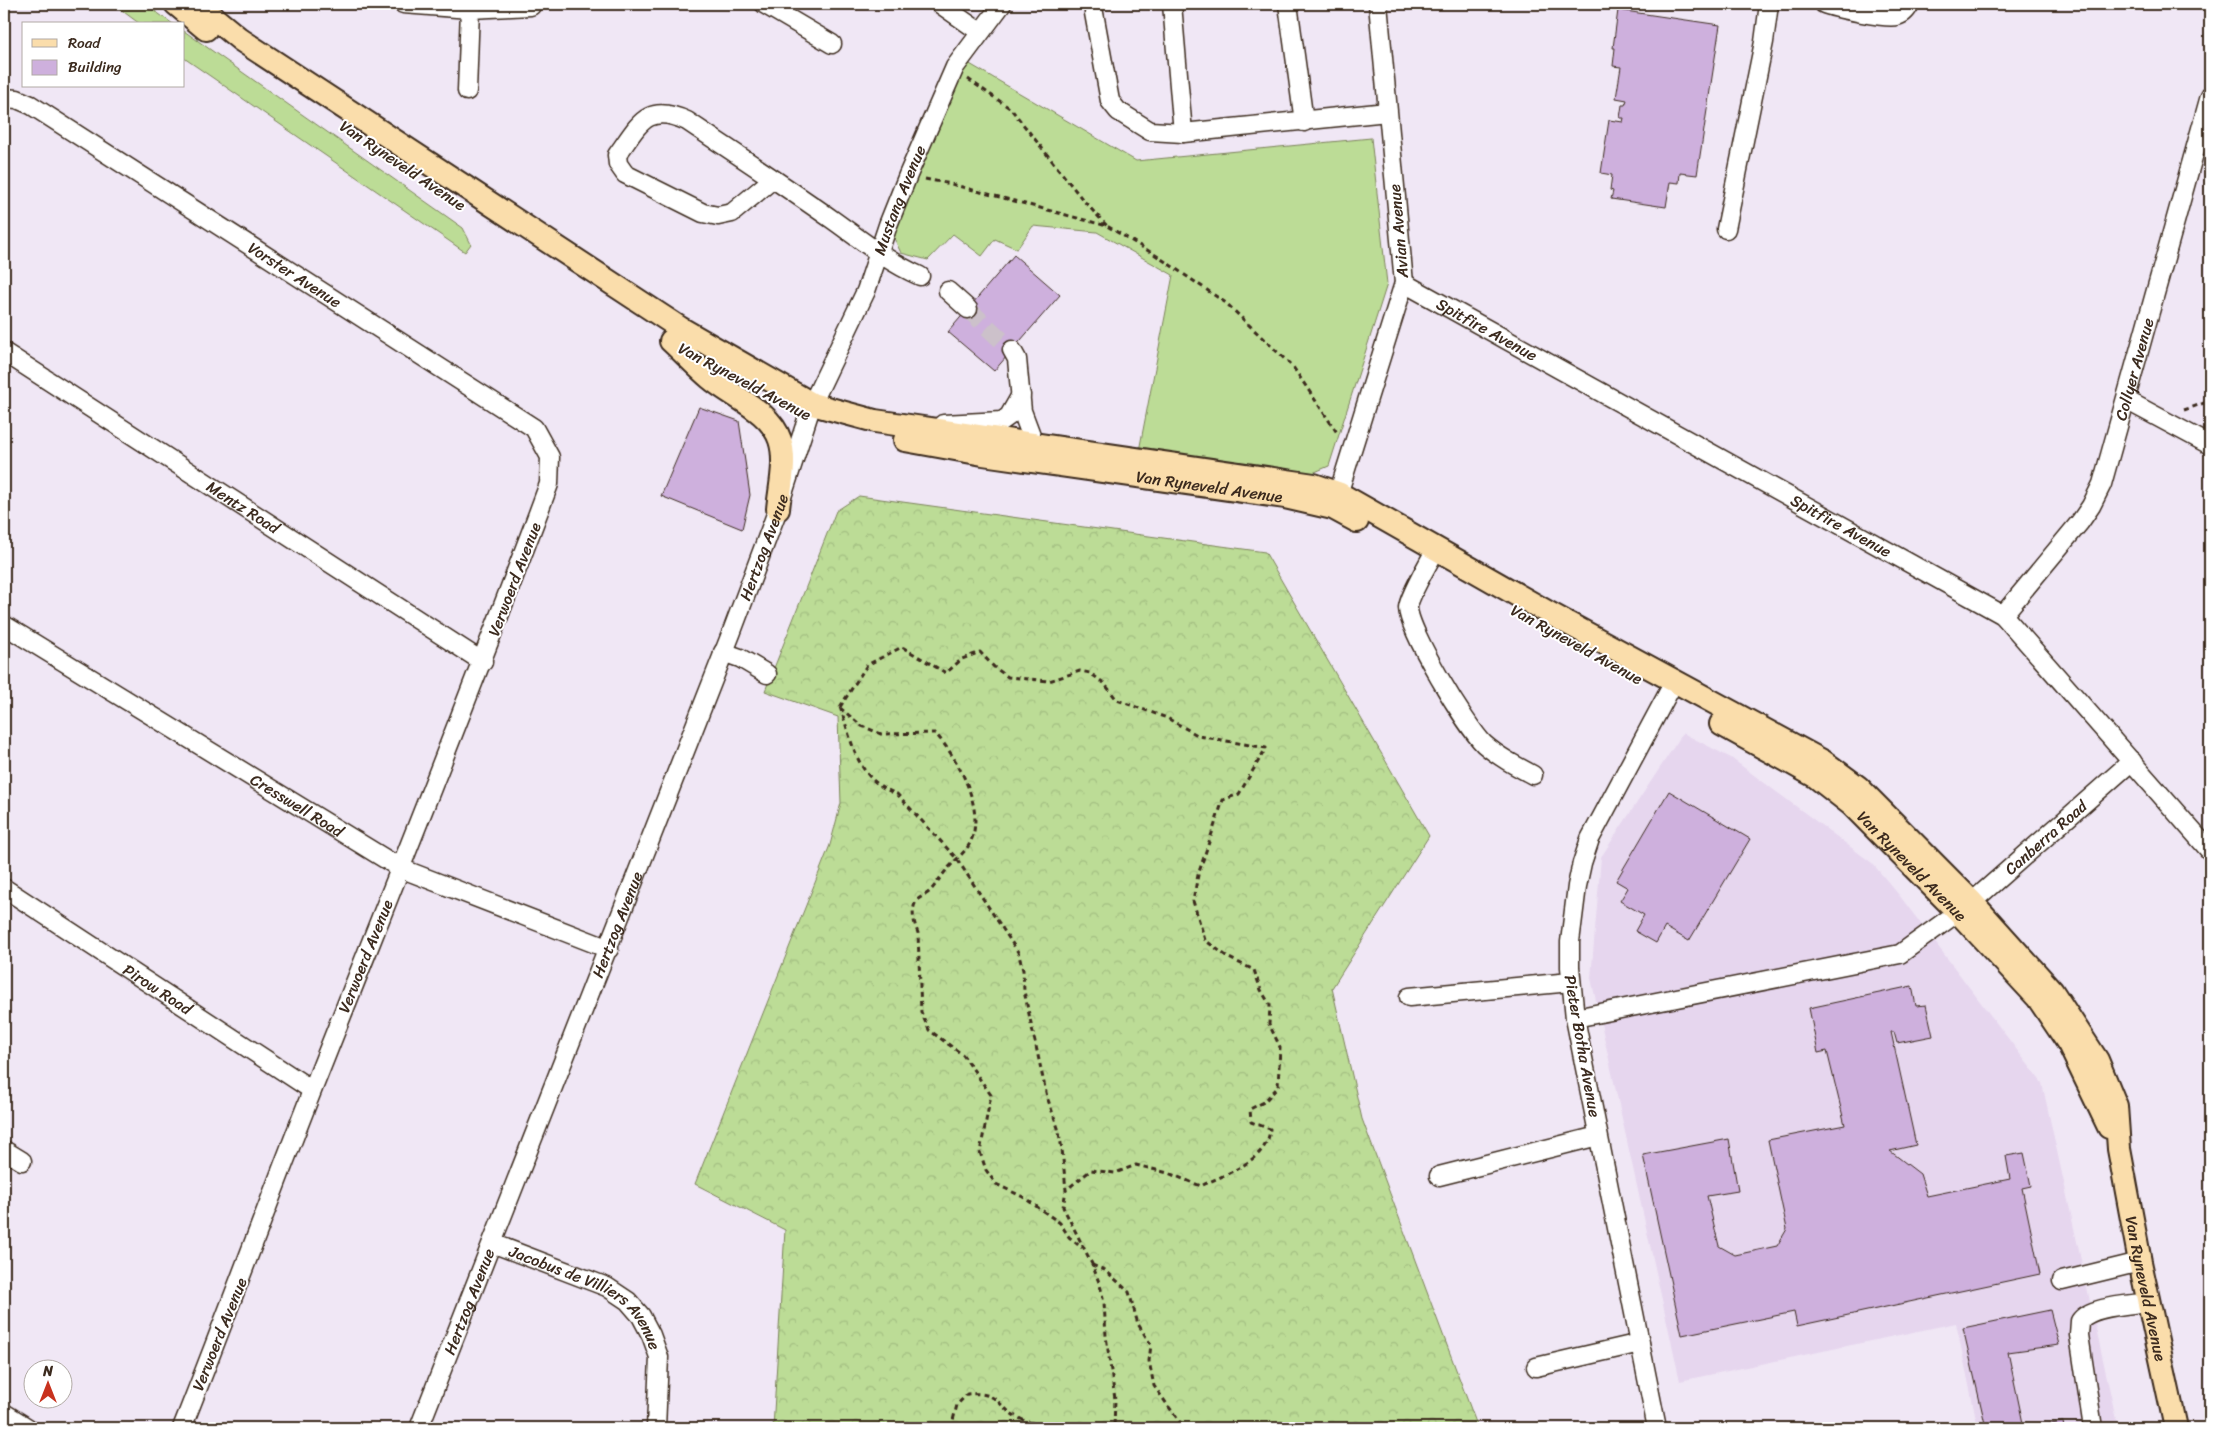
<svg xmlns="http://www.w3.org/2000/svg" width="2214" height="1432" font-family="Sriracha,sans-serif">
<defs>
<pattern id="forest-crowns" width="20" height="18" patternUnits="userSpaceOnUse" patternTransform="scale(1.25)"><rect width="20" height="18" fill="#bcdc96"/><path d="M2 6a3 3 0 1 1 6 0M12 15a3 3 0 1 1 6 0" fill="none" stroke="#a2bd81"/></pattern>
</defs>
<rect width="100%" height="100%" fill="#f0e7f5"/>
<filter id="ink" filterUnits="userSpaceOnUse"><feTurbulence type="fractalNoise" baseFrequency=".02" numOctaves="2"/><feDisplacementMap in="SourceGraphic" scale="10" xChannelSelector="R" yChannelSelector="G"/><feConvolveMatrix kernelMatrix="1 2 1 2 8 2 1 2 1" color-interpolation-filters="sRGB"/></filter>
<g filter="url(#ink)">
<path fill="#e6d6ee" d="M 1683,733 L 1731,758 L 1872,863 L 1899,895 L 2042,1083 L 2118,1428 L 1978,1428 L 1956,1323 L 1680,1381 L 1591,978 L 1601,857 Z"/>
<path fill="#bcdc96" stroke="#7c835a" d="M 113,4 L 145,4 L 173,24 L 140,24 Z
M 184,31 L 463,228 L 471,244 L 465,252 L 184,58 Z
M 968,63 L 1136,161 L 1371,138 L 1387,284 L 1329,466 L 1296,480 L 1139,451 L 1173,275 L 1097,232 L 1033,226 L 1017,249 L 995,239 L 982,256 L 953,234 L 928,260 L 901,253 L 888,225 L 956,68 Z"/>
<path fill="url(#forest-crowns)" stroke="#7c835a" d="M 859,496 L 1265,552 L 1429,836 L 1332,988 L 1362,1119 L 1478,1428 L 773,1428 L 785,1230 L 695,1184 L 830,845 L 841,803 L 838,717 L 765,691 L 836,511 Z"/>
<path fill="#ceb0dd" stroke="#3b2a1e" d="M 1618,10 L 1720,25 L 1697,175 L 1680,173 L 1679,183 L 1670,182 L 1666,207 L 1611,199 L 1613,191 L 1610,190 L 1612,175 L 1601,173 L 1609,120 L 1623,122 L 1624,118 L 1620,118 L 1622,105 L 1625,105 L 1627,100 L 1616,98 L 1621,67 L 1613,66 L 1615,48 L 1613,48 Z
M 1014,255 L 1060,295 L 994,371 L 948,332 Z
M 699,407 L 739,421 L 750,495 L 742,529 L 661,496 Z
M 1669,791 L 1750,839 L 1689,941 L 1665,927 L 1656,943 L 1635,931 L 1644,915 L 1620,901 L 1628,888 L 1616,881 Z
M 1912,986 L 1916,1006 L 1926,1005 L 1933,1036 L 1897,1043 L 1894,1032 L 1891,1032 L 1916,1145 L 1890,1151 L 1920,1174 L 1927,1196 L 2010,1179 L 2006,1156 L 2024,1153 L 2031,1186 L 2022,1188 L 2040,1274 L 1797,1326 L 1794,1312 L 1682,1335 L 1643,1155 L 1729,1139 L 1738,1191 L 1707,1196 L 1719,1246 L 1735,1255 L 1777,1246 L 1787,1229 L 1768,1140 L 1845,1125 L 1827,1051 L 1818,1053 L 1809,1008 Z
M 2050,1310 L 2059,1345 L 2008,1352 L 2024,1428 L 1986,1428 L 1963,1328 Z
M 2063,1422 L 2064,1428 L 2027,1428 Z"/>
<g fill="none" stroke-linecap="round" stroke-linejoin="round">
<path stroke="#ccc1ca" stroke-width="18" stroke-dasharray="18 9" stroke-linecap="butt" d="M 968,309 L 1012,350"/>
<defs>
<g id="minor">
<path d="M 403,4 L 470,9 L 471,4"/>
<path d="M 764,4 L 832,44"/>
<path d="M 940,4 L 980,32"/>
<path d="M 1172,4 L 1183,133"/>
<path d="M 1288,4 L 1304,122"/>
<path d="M 1824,4 C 1834,8 1887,19 1896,16 C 1903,15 1907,10 1910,4"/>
<path d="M 1094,13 L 1110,101 L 1118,111 L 1150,131 L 1183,133 L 1387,112"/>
<path d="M 467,91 L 470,9 L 531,6"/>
<path id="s1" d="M 4,98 L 17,99 L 31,105 L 534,428 L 550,457 L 549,484 C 474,686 393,886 314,1086 C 269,1200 227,1315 182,1428"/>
<path d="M 773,179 L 732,213 L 718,216 L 703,213 L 625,174 L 618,164 L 617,155 C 639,125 646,102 687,121 C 736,154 785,186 833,220 C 861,240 888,262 920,276"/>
<path d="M 1726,229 L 1764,42 L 1769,4"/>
<path id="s2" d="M 1404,283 L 2003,615 L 2210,851"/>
<path d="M 948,291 L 968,309"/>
<path d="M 1012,350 L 1017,359 L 1022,411 L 1034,443"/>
<path id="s3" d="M 4,352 L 483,662"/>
<path d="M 2126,400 L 2210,445"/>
<path d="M 943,424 L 1002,421 L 1009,416 L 1021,395"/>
<path d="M 1335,504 L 1404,283 L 1378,4"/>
<path d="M 1436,549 C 1430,560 1408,598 1408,608 C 1409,632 1466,726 1484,744 C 1499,757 1516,766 1533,775"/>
<path id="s4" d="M 2003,615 L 2080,522 L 2091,506 L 2102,484 L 2210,96"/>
<path id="s5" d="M 4,625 L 400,868 L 609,949"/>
<path d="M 723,652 L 740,658 L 767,674"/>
<path id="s6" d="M 4,888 L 312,1090"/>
<path d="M 1409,997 L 1571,982"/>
<path id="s7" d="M 1575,1018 L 1900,954 L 1972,902 L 2132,761"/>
<path d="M 4,1150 L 22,1161"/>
<path d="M 1439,1176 L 1598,1136"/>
<path id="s8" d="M 492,1243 L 607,1287 L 628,1301 L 641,1316 L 651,1335 L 659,1357 L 656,1428"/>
<path d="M 2062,1281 L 2140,1262"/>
<path d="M 1536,1367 L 1640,1343"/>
<path d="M 4,1413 L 28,1428"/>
<path id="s9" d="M 419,1428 L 731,634 L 778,509 L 812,404 L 866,291 L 888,225 L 908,175 L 955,67 L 1002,4"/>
<path d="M 1657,1428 L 1575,1018 L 1570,967 L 1570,942 L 1577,886 L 1582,863 L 1590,839 L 1674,682"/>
<path d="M 2093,1428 L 2079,1335 L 2080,1321 C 2090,1306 2131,1305 2148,1302"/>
</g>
<g id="major">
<path d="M 176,4 L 206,29"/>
<path id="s10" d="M 197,4 L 241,40 L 680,328 L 812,404 L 875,421 L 1314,485 L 1340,494 L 1549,613 L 1824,762 L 1858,787 L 1972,902 L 2052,991 L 2097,1060 L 2116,1106 L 2119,1149 L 2140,1262 L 2176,1428"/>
<path d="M 671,341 C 684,353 696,366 710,378 C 732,397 770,410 780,440 C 787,461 780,487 778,509"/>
<path id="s11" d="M 905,440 L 983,454 L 1285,497 L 1333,508 L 1357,521"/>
<path id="s12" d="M 1721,724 L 1815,776 L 1852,805 L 1958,912 L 2038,998 L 2069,1044 L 2109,1127"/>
</g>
</defs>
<use href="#minor" stroke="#3b2a1e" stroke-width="21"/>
<use href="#major" stroke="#3b2a1e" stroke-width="26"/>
<path stroke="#3b2a1e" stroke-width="3" stroke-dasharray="5 4" stroke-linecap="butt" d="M 968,79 L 1011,109 L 1083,200 L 1107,226
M 925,179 L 951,184 L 1107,226 L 1157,256 L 1226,303 L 1293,367 L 1338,434
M 2184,410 L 2210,401
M 840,707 L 867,665 L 902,647 L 946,673 L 962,659 L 980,652 L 994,667 L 1008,677 L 1049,681 L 1080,671 L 1090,673 L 1104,683 L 1117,700 L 1167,718 L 1199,736 L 1266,748 L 1239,794 L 1223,800 L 1198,875 L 1193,901 L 1205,940 L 1229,958 L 1254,970 L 1261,990 L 1270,1005 L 1269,1024 L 1280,1047 L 1278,1087 L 1264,1102 L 1250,1109 L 1251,1122 L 1270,1129 C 1268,1161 1225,1174 1201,1186 L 1168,1173 L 1136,1165 L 1115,1173 L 1091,1170 L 1066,1190
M 840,707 C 853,743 856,780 897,794 L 957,859 L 1018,952 L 1023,970 L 1024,991 L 1047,1097 L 1058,1128 L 1062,1149 L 1066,1190 L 1063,1207 L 1092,1264 L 1100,1285 L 1104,1302 L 1106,1336 L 1115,1399 L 1114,1428
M 840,708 L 862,726 L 881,734 L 935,733 C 958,758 990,815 967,848 C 960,857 951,864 944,873 C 939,879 935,886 930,891 C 926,895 920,897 917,900 C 910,910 914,923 918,933 L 921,1012 L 929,1030 L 963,1055 L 991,1095 L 980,1152 L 986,1170 L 996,1184 L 1023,1197 L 1060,1223 L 1069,1237 L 1082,1248
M 1092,1265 L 1105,1270 L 1129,1292 L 1138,1324 L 1151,1345 L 1149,1361 L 1154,1386 L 1184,1428
M 951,1428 L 957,1405 L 967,1394 C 1002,1391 996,1408 1021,1419 C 1029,1423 1035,1423 1043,1428"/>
<use href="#minor" stroke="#fff" stroke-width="18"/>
<use href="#major" stroke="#faddab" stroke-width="22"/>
</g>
</g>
<g text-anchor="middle" stroke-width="4" stroke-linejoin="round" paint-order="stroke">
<g font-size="16" fill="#3b2a1e" stroke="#fff">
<text transform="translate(403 165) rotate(34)" y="6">Van Ryneveld Avenue</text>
<text dy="6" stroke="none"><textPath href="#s9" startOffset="1319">Mustang Avenue</textPath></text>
<text transform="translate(1398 231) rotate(-95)" y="6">Avian Avenue</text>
<text dy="6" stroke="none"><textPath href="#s1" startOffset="342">Vorster Avenue</textPath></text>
<text dy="6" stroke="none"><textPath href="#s2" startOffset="95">Spitfire Avenue</textPath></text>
<text dy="6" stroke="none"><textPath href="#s4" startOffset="284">Collyer Avenue</textPath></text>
<text transform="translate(745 381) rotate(28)" y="6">Van Ryneveld Avenue</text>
<text dy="6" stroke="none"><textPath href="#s11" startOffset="308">Van Ryneveld Avenue</textPath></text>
<text dy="6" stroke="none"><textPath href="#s3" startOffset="285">Mentz Road</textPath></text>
<text dy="6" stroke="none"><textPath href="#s2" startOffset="500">Spitfire Avenue</textPath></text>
<text dy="6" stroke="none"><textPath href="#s9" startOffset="946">Hertzog Avenue</textPath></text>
<text transform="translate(514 579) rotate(-69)" y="6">Verwoerd Avenue</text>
<text transform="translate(1577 644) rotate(29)" y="6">Van Ryneveld Avenue</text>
<text dy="6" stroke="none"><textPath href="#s5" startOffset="344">Cresswell Road</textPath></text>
<text dy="6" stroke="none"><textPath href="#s7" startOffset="518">Canberra Road</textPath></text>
<text dy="6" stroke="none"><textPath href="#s12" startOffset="240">Van Ryneveld Avenue</textPath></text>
<text dy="6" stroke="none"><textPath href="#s9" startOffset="541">Hertzog Avenue</textPath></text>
<text transform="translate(365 956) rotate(-68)" y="6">Verwoerd Avenue</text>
<text dy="6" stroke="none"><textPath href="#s6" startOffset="184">Pirow Road</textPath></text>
<text transform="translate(1583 1046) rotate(80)" y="6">Pieter Botha Avenue</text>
<text dy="6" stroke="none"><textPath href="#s10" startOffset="2465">Van Ryneveld Avenue</textPath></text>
<text dy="6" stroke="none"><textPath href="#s9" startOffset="136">Hertzog Avenue</textPath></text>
<text dy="6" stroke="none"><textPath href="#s8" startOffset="112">Jacobus de Villiers Avenue</textPath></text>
<text transform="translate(219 1334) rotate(-68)" y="6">Verwoerd Avenue</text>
</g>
</g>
<rect width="2214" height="1432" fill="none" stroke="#fff" stroke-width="20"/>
<rect x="10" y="10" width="2194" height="1412" fill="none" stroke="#3b2a1e" stroke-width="2" filter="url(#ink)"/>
<rect x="22" y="22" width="162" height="65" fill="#ffffff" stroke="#b1aaa5"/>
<rect x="32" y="39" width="25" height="8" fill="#faddab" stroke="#b1aaa5"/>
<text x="68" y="48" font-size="15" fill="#3b2a1e">Road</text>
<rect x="32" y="60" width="25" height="15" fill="#ceb0dd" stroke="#b1aaa5"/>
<text x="68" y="72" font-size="15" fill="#3b2a1e">Building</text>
<g transform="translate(48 1384)"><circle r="24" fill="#ffffff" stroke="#b1aaa5"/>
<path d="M0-4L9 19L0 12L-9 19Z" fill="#c8321e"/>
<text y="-8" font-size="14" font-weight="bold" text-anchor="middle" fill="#3b2a1e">N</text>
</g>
</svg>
